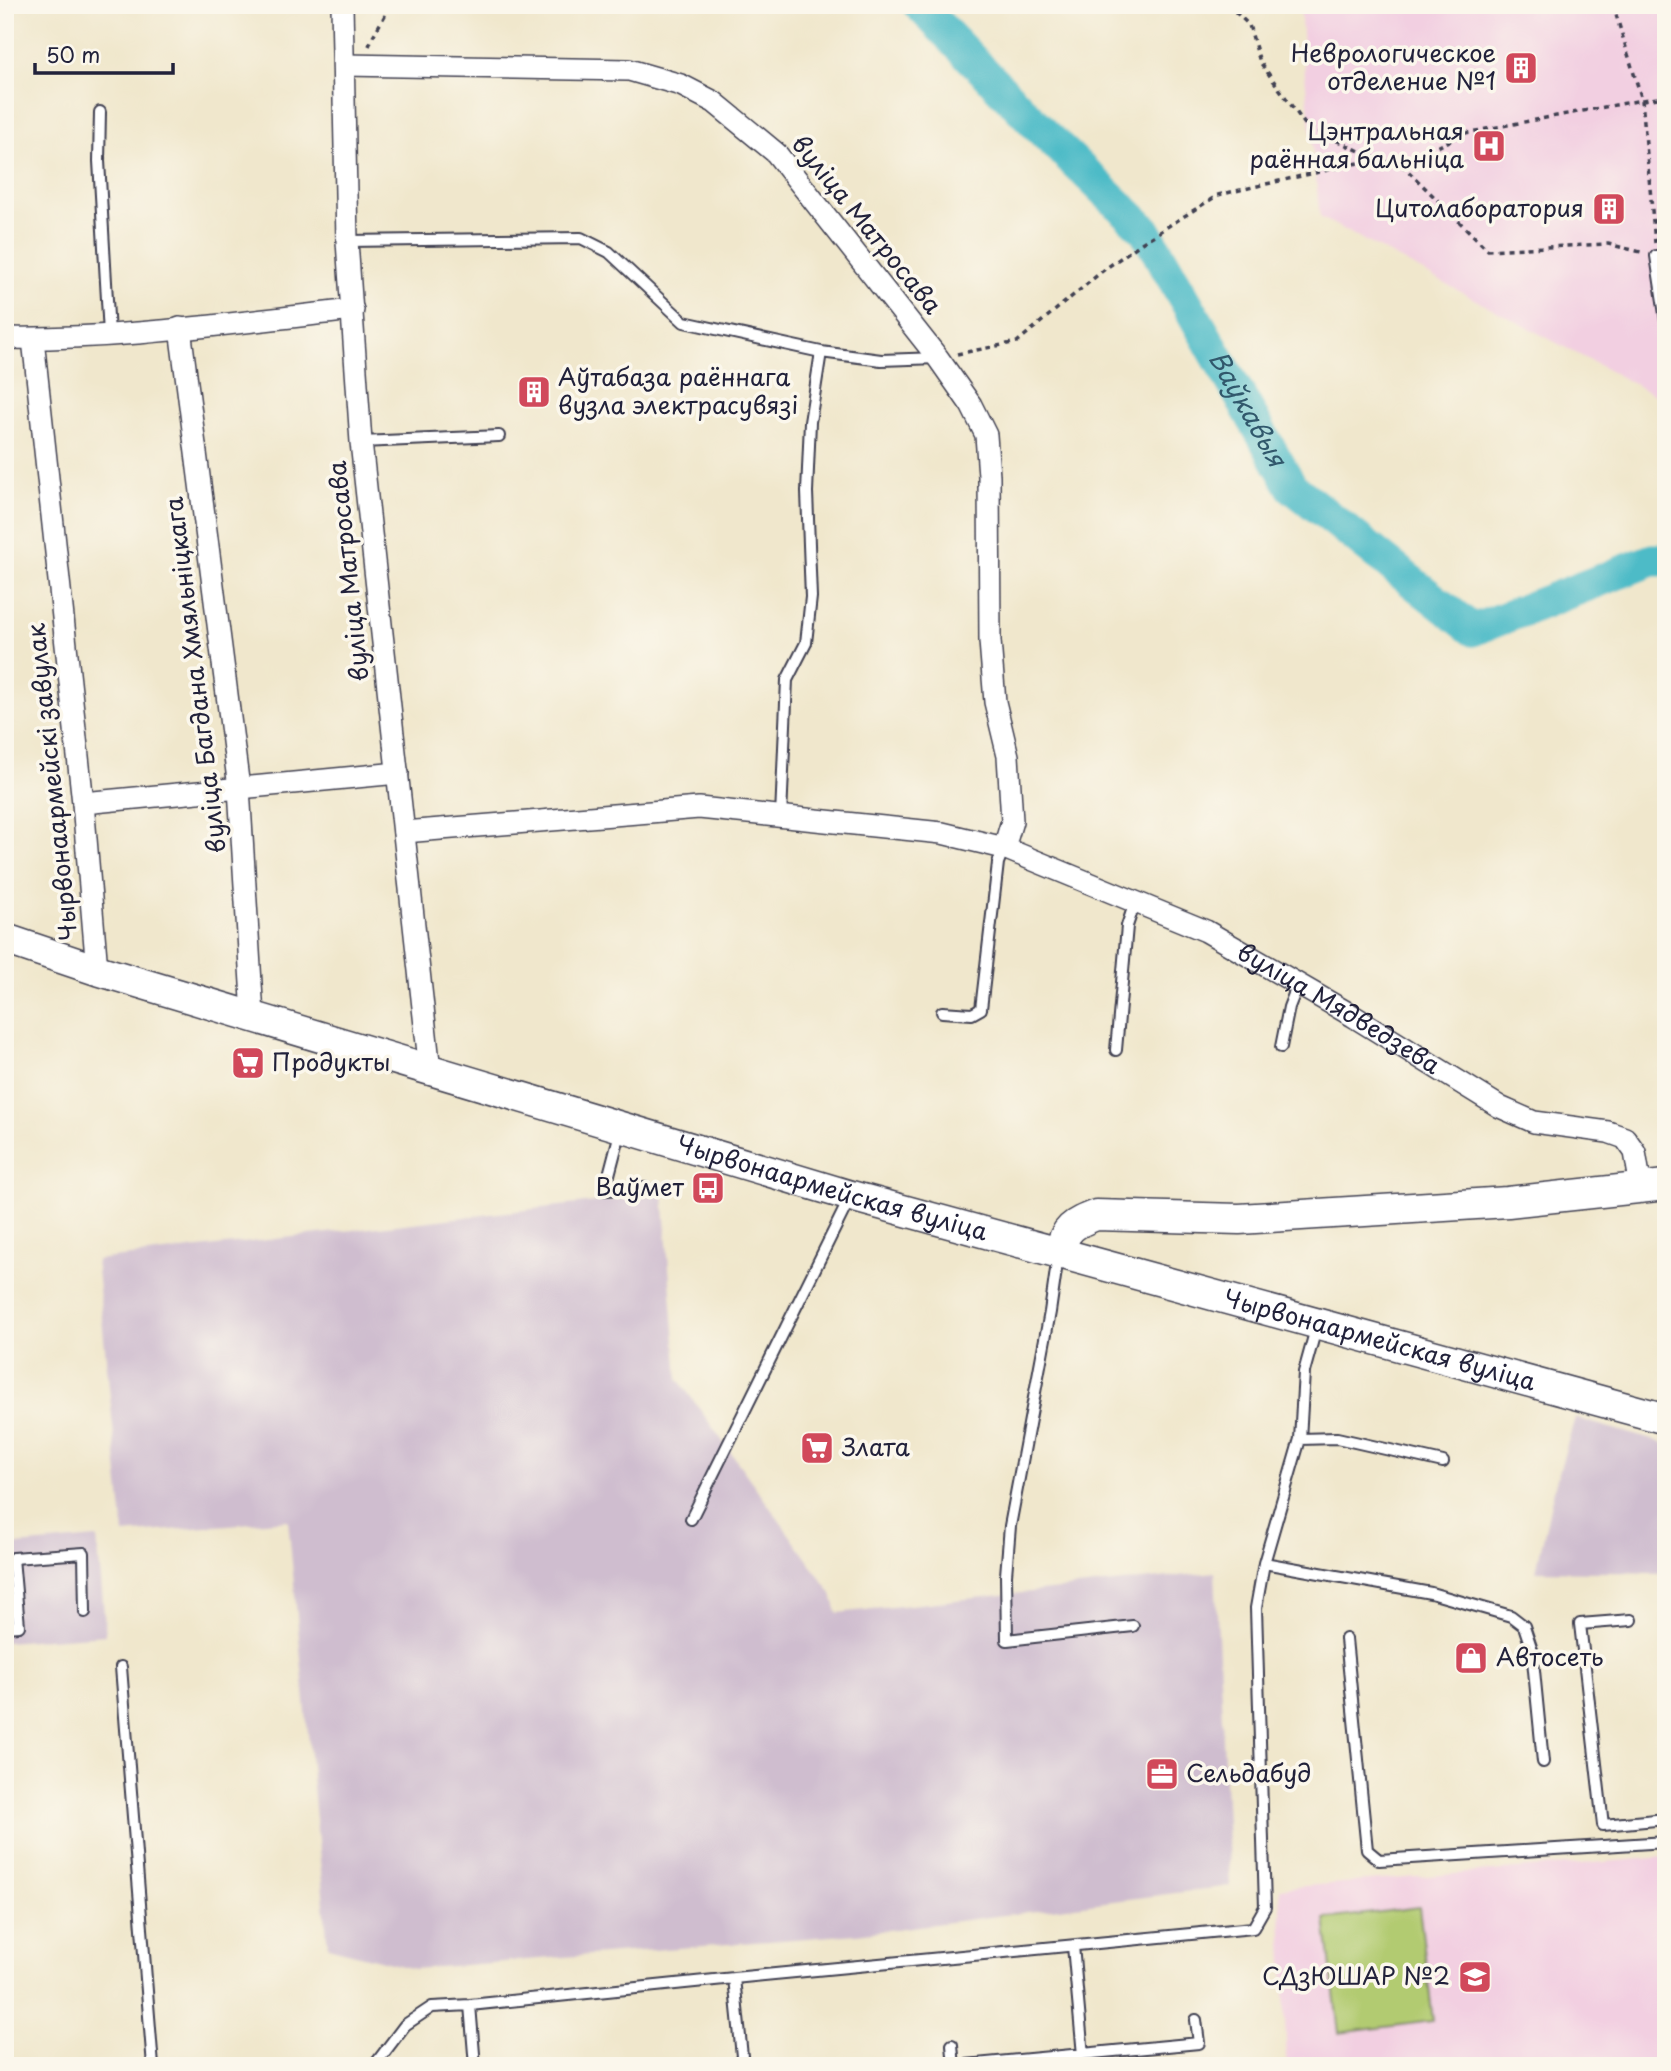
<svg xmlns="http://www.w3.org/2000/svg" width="1671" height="2071" font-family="'Playpen Sans',sans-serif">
<rect width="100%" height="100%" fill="#fbf7ec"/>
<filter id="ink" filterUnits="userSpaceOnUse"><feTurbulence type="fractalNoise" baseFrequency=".0143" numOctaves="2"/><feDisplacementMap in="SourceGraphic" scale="14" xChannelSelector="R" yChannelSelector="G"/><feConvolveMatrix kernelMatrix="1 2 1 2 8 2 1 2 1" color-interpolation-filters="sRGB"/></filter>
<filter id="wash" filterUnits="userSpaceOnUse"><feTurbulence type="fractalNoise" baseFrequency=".00686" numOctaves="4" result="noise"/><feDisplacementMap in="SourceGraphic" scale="28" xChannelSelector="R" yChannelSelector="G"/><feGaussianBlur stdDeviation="1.57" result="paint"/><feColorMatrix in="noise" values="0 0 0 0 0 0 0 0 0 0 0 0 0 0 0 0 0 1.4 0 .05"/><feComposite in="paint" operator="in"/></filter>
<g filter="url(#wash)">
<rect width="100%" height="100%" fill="#f0e7cc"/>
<path fill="#f2cfe1" d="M 1300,5 L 1666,5 L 1666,401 L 1320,217 L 1305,75 Z
M 1666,1857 L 1666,2066 L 1287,2066 L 1280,1888 Z"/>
<path fill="#cfbdcf" d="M 663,1194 L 678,1379 L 832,1594 L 837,1613 L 1215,1572 L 1230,1886 L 857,1934 L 414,1969 L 328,1947 L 288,1520 L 124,1534 L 96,1260 Z
M 1575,1418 L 1666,1444 L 1666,1573 L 1536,1571 L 1555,1485 Z
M 97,1538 L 106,1635 L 5,1642 L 5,1546 Z"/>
<path fill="#b2cb71" stroke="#6a7656" stroke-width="2" d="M 1419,1907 L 1433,2021 L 1339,2033 L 1325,1919 Z"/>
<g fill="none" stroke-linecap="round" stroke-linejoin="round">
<path stroke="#4ebbc7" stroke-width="33" id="s1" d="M 919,5 L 1046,135 L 1145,230 L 1292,487 L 1473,630 L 1652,560 L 1666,560"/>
</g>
</g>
<g filter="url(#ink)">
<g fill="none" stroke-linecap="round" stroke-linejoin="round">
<defs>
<path id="lane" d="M 100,112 L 99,161 L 109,334
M 347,241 L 581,238 L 609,252 L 684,322 L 821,352
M 1666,255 L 1656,256 L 1666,321
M 361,442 L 499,436
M 781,816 L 787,680 L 806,643 L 811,597 L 807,492 L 810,422 L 821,352 L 881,360 L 938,358
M 942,1012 L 972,1014 L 981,1009 L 998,863 L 1004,848
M 1281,1047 L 1289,1007 L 1298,984
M 1116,1050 L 1127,926 L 1135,902
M 621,1129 L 605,1190 L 646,1188
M 1058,1256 L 1050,1312 L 1010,1526 L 1006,1575 L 1007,1640 L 1133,1626
M 1300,1439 L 1337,1438 L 1443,1462
M 691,1519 L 850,1198
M 1264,1563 L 1431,1593 L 1511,1616 L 1524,1626 L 1532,1650 L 1543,1762
M 1631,1620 L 1580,1624 L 1603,1825 L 1666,1819
M 5,1627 L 19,1626 L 13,1558 L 84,1553 L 85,1612
M 1346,1639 L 1367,1850 L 1379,1860 L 1666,1842
M 121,1667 L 153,2066
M 1073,1946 L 1084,2066
M 734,1978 L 1253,1928 L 1265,1907 L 1256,1608 L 1264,1563 L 1300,1439 L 1304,1372 L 1317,1325
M 952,2045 L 954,2066
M 374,2066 L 405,2025 L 432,2007 L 470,2005
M 475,2066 L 470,2005 L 734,1978 L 743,2066
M 955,2066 L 1199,2043 L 1196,2020"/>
<g id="street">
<path d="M 342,5 L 347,241 L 361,442 L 430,1071"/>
<path d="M 344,65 L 629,70 L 681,85 L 714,102 L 776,153 L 938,358 L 971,405 L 986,435 L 989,476 L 990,641 L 995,702 L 1008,756 L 1012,821 L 1004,848"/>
<path d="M 180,328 L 239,788 L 253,1016"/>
<path d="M 5,338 C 119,340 239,322 353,310"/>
<path d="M 33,339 L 83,803 L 97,970"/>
<path d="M 83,803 L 398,773"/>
<path id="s2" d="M 404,832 L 699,808 L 942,833 L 1004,848 L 1206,931 L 1353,1016 L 1500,1107 L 1534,1122 L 1608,1132 L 1625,1138 L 1635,1152 L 1641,1188"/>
</g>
<g id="secondary">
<path id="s3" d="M 5,939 L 97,970 L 851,1196 L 1666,1419"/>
<path d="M 1059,1253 C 1065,1228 1073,1224 1096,1215 L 1239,1219 L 1508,1202 L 1666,1185"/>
</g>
</defs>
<use href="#lane" stroke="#414051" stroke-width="14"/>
<use href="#street" stroke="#414051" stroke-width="24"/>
<use href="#secondary" stroke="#414051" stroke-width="33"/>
<path stroke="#414051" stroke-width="3.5" stroke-dasharray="5 5" stroke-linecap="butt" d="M 1228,5 L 1249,25 L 1260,62 L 1307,127 L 1377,159 L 1402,165 L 1488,250 L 1608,244 L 1645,253
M 1613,5 L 1642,100 L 1666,97
M 369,46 L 373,36 L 391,5
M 1402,165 L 1465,133 L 1642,100 L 1655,243
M 957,354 L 1017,342 L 1105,269 L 1143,242 L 1218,195 L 1376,159"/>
<use href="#lane" stroke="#fff" stroke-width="10"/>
<use href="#street" stroke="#fff" stroke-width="21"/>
<use href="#secondary" stroke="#fff" stroke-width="30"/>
</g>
</g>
<defs>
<symbol id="building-square" viewBox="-11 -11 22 22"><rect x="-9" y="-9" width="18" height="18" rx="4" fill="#d1495b" stroke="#fbf7ec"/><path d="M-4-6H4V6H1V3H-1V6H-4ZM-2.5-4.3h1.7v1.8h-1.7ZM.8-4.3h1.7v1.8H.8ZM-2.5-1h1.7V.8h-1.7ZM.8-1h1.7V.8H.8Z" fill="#fff"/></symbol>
<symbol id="hospital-square" viewBox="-11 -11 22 22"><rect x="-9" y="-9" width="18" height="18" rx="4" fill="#d1495b" stroke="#fbf7ec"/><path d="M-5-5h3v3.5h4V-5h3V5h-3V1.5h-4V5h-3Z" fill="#fff"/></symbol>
<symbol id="supermarket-square" viewBox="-11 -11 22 22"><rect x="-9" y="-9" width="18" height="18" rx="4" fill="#d1495b" stroke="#fbf7ec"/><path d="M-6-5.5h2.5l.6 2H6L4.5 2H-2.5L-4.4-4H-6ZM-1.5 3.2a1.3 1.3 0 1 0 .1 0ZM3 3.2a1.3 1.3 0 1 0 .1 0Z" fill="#fff"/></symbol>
<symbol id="bus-square" viewBox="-11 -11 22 22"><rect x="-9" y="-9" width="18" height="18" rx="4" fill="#d1495b" stroke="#fbf7ec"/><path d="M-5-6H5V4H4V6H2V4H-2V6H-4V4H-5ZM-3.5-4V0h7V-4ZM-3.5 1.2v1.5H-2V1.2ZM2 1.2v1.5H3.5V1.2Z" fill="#fff"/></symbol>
<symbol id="shop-square" viewBox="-11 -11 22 22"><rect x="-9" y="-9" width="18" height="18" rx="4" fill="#d1495b" stroke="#fbf7ec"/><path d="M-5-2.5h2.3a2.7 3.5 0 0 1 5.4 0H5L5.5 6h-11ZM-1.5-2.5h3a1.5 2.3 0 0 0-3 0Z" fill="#fff"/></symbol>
<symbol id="office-square" viewBox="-11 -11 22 22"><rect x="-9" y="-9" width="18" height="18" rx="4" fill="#d1495b" stroke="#fbf7ec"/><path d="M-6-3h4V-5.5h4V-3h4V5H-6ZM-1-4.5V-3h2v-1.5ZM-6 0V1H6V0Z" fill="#fff"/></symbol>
<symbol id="school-square" viewBox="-11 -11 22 22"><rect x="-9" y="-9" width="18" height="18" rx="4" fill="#d1495b" stroke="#fbf7ec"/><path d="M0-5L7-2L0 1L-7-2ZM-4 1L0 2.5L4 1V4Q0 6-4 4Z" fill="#fff"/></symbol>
</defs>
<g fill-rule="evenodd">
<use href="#building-square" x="1502" y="49" width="38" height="38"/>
<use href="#hospital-square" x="1470" y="127" width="38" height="38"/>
<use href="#building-square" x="1590" y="190" width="38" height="38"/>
<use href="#building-square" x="515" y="373" width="38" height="38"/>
<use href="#supermarket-square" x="229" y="1044" width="38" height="38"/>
<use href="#bus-square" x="689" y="1169" width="38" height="38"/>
<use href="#supermarket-square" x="798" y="1429" width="38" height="38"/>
<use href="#shop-square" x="1452" y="1639" width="38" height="38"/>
<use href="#office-square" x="1143" y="1755" width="38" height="38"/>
<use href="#school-square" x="1456" y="1958" width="38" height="38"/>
</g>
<g text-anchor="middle" stroke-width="7" stroke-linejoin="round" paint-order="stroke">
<g font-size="24" fill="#22223b" stroke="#fbf7ec" text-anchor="end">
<text x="1496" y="62">Неврологическое<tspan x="1496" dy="28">отделение №1</tspan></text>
<text x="1464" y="140">Цэнтральная<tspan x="1464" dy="28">раённая бальніца</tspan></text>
<text x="1584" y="217">Цитолаборатория</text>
<text x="558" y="386" text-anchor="start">Аўтабаза раённага<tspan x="558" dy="28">вузла электрасувязі</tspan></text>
<text x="272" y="1071" text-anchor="start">Продукты</text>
<text x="684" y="1196">Ваўмет</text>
<text x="842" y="1456" text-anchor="start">Злата</text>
<text x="1496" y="1666" text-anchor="start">Автосеть</text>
<text x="1186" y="1782" text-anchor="start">Сельдабуд</text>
<text x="1450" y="1985">СДзЮШАР №2</text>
</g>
<g font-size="24" fill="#22223b" stroke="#fbf7ec">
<text transform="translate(866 225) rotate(51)" y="8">вуліца Матросава</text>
<text transform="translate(349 571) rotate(-96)" y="8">вуліца Матросава</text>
<text transform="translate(196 675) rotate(-97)" y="8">вуліца Багдана Хмяльніцкага</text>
<text transform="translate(53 782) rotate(-96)" y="8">Чырвонаармейскі завулак</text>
<text dy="8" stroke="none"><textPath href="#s2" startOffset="976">вуліца Мядведзева</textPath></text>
<text dy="8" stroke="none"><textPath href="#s3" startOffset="864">Чырвонаармейская вуліца</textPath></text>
<text dy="8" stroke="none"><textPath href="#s3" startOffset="1432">Чырвонаармейская вуліца</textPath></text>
</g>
<g font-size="26" font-style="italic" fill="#31586c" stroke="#fbf7ec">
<text dy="9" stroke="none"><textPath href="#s1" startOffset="525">Ваўкавыя</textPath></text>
</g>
</g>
<rect width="1671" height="2071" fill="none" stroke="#fbf7ec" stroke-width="28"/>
<path d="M35 63v10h138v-10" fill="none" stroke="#22223b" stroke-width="3.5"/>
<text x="46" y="63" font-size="21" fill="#22223b" stroke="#fbf7ec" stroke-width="5" paint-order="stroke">50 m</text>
</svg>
